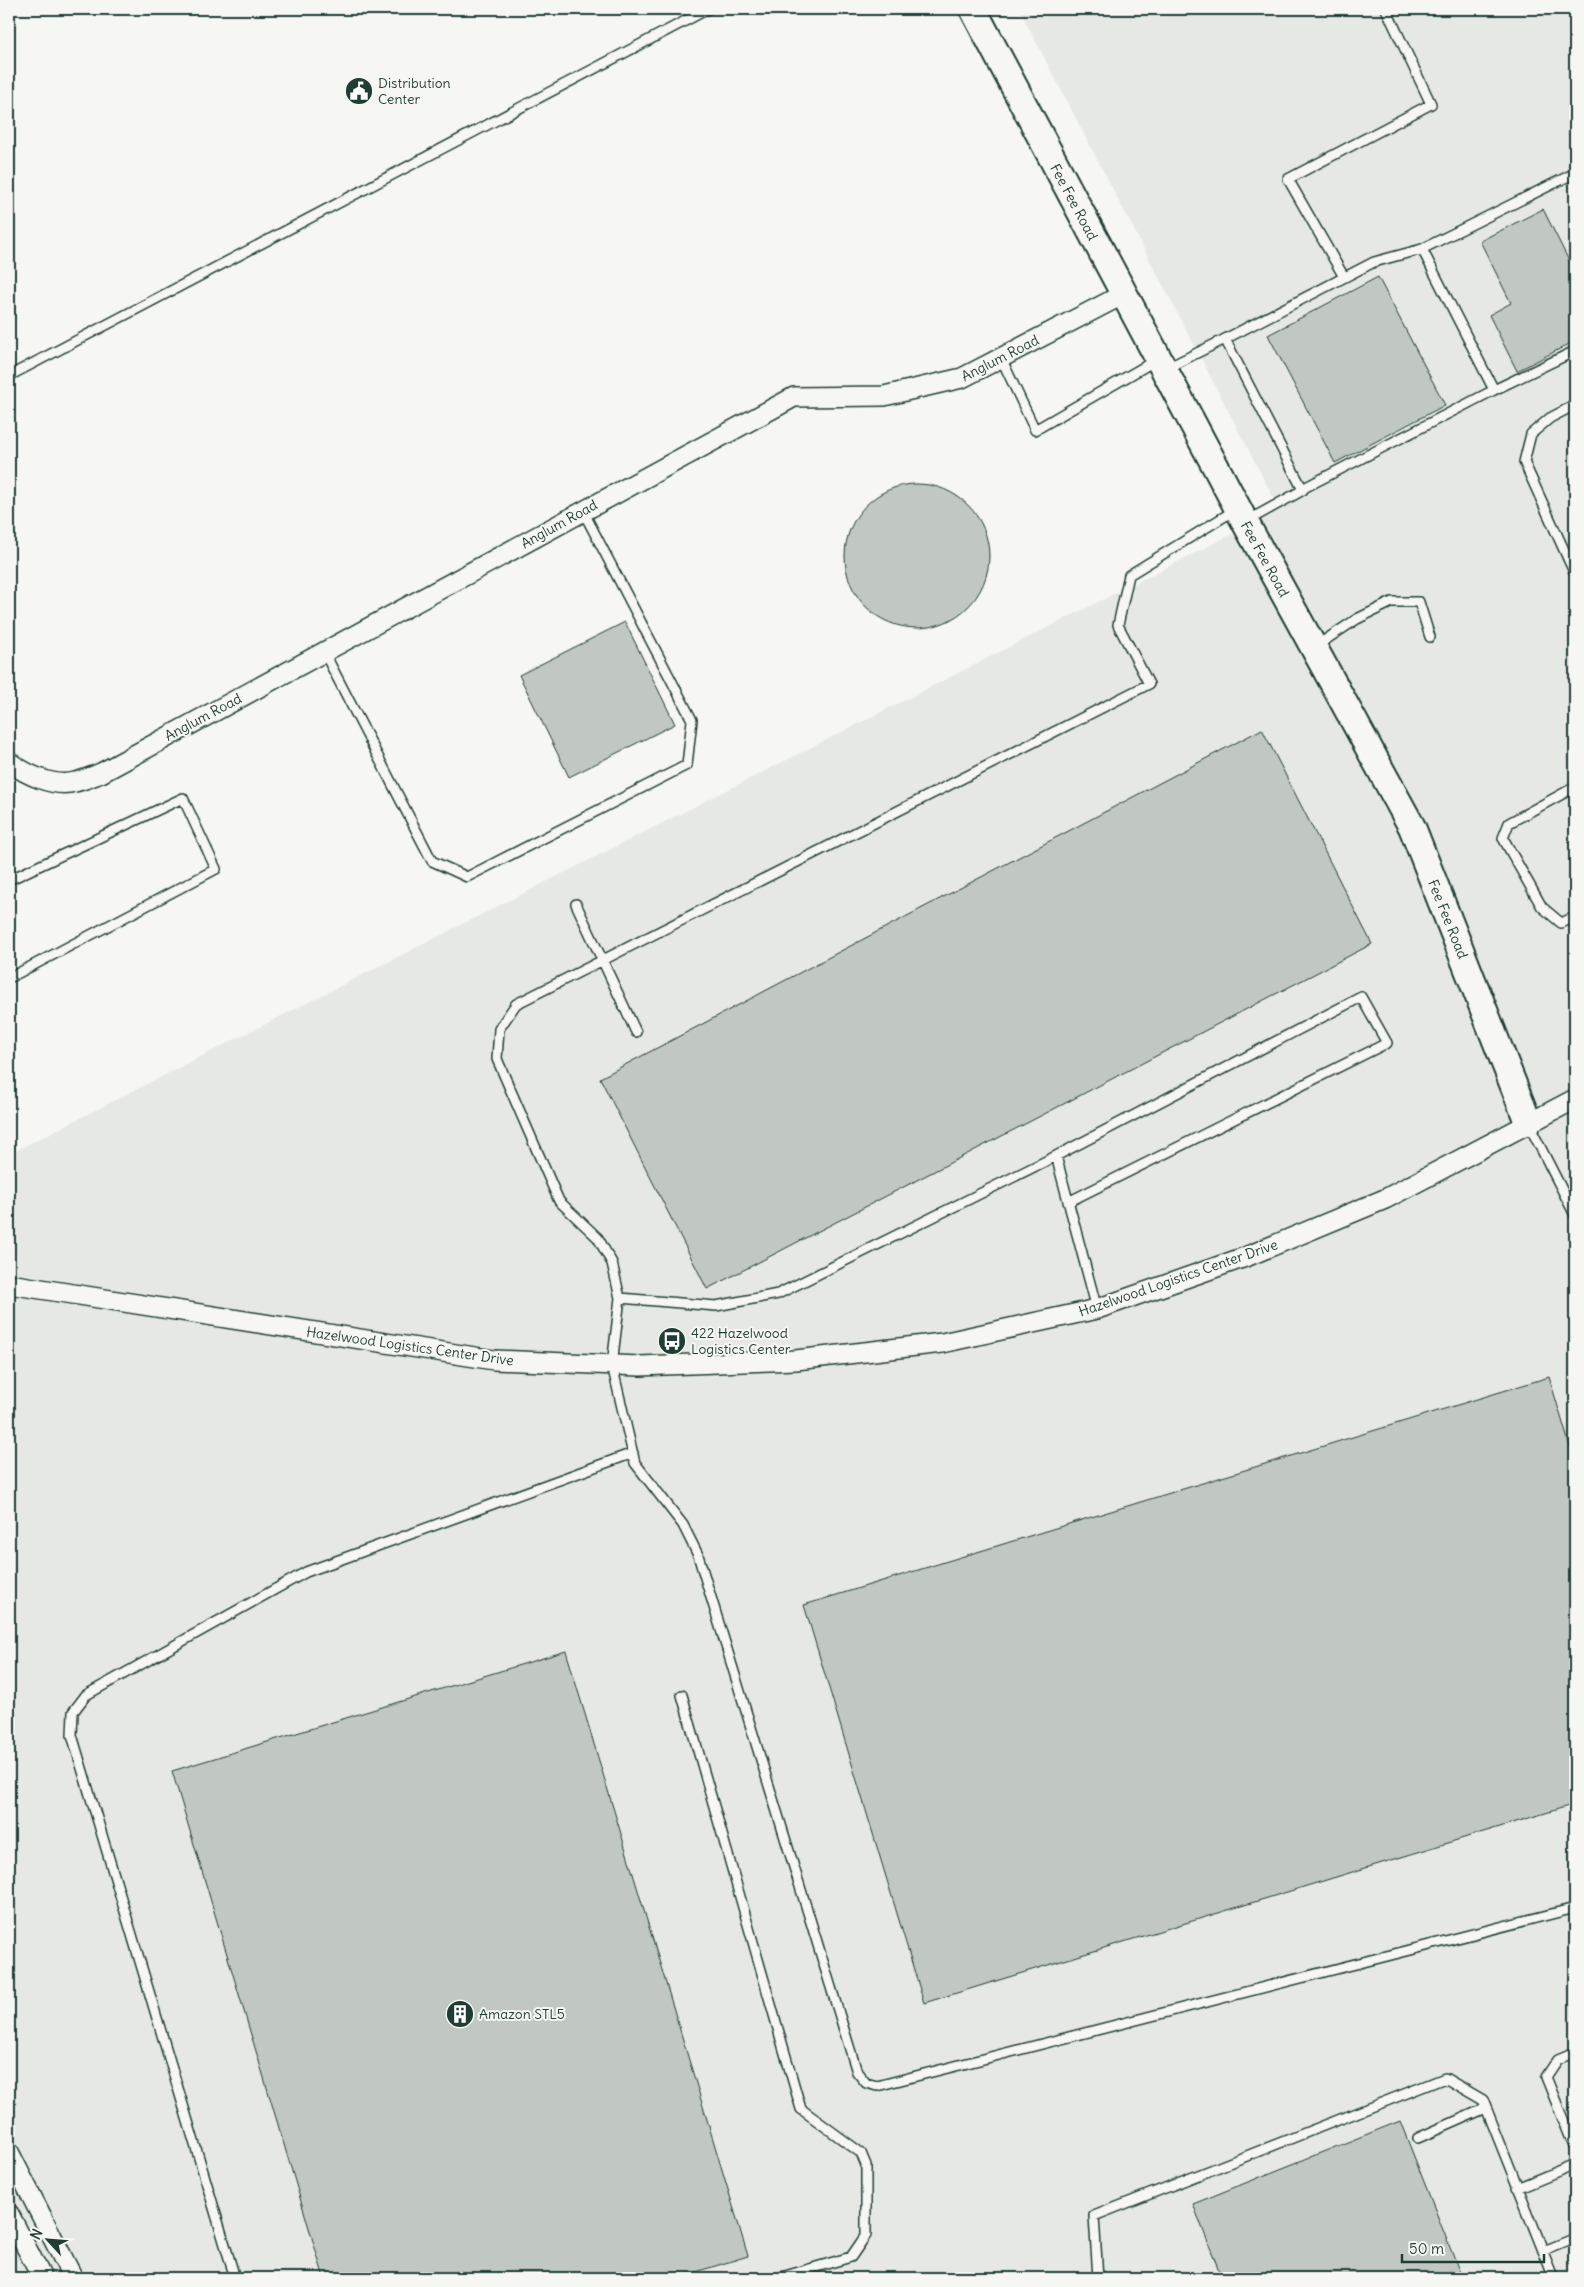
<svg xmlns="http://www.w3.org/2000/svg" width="1584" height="2287" font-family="Delius,sans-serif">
<rect width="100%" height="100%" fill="#f6f6f2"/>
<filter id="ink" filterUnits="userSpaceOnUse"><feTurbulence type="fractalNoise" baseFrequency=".02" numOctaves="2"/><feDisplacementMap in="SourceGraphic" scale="10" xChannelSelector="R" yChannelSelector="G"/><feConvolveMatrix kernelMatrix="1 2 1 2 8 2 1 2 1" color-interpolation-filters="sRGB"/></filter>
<g filter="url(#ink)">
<path fill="#e6e8e4" d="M 1019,9 L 1575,9 L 1575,2278 L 9,2278 L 9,1154 L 1280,510 Z"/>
<path fill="#c1c8c3" stroke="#1f3d34" d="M 1543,209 L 1575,273 L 1575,341 L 1517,371 L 1489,315 L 1511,303 L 1480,241 Z
M 1378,277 L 1445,405 L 1335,463 L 1268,335 Z
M845 556a72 72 0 1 1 144 0a72 72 0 1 1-144 0Z
M 625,622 L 675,724 L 569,777 L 519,675 Z
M 1262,729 L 1372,944 L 707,1289 L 600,1078 Z
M 1549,1377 L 1575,1463 L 1575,1804 L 924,2003 L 804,1605 Z
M 566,1651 L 748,2256 L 676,2278 L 324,2278 L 172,1771 Z
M 1400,2121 L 1462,2278 L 1222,2278 L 1193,2204 Z"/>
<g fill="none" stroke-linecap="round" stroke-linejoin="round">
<defs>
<path id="lane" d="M 1422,249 L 1575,173
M 1344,277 L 1288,179 L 1431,104 L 1386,9
M 1225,339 L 1374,262 L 1422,249 L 1494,390 L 1302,489
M 1001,358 L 1035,430 L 1156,360
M 1167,368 L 1225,339 L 1303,490 L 1247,521
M 9,376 L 708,9
M 1494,390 L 1575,351
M 1575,405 L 1550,418 L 1531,434 L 1524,462 L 1575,574
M 1235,510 L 1129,575 L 1118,625 L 1149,684 L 516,1004 L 499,1029 L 497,1059 L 559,1201 L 598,1238 L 612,1263 L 620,1298 L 612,1365 L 635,1463 L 683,1525 L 698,1555 L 857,2072 L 866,2083 L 877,2086 L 1575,1908
M 1316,646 L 1357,619 L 1392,602 L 1419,602 L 1430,637
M 324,652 L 432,861 L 467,877 L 687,765 L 692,720 L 583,511
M 1575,787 L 1509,823 L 1503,838 L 1542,907 L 1561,923 L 1575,917
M 9,880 L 183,798 L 216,869 L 9,978
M 576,904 L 636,1032
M 1528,1123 L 1575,1215
M 1056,1156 L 1361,997 L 1387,1043 L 1068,1202
M 620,1298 L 716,1306 L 778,1294 L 1056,1156 L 1097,1309
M 682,1695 L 801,2109 L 861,2153 L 866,2165 L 866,2235 L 851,2257 L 778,2278
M 1575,2052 L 1558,2059 L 1546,2077 L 1575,2149
M 1418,2138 L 1486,2108
M 1517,2188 L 1575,2164
M 1543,2251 L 1575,2238
M 235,2278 L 72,1735 L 73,1712 L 86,1695 L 306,1572 L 633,1453
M 1098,2278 L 1094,2216 L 1445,2078 L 1483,2100 L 1554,2278"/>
<path id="street" d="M 9,762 C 26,774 53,788 75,782 C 84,780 93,776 101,773 L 794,397 L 884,396 L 962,378 L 1124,294
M 9,1284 L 494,1360 L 640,1366 L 796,1360 L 942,1343 L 1097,1309 L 1248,1256 L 1385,1199 L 1575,1099
M 9,2152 L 73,2278
M 9,2214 L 42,2278"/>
<path id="secondary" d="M 973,9 L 1245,522 L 1412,827 L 1528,1122"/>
</defs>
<use href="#lane" stroke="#1f3d34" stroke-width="12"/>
<use href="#street" stroke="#1f3d34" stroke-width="22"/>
<use href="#secondary" stroke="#1f3d34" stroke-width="30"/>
<use href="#lane" stroke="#f6f6f2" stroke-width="9"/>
<use href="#street" stroke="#f6f6f2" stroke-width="19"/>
<use href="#secondary" stroke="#f6f6f2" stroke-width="26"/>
</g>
</g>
<defs>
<symbol id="civic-disc" viewBox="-11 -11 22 22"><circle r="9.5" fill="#1f3d34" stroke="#f6f6f2"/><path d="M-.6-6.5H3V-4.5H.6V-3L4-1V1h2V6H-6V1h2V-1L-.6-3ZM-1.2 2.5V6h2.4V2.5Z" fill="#fff"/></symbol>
<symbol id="bus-disc" viewBox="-11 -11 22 22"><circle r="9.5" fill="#1f3d34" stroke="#f6f6f2"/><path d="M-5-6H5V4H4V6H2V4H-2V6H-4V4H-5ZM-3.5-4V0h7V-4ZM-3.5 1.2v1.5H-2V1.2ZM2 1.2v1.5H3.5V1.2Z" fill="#fff"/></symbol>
<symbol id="building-disc" viewBox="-11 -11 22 22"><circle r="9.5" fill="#1f3d34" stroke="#f6f6f2"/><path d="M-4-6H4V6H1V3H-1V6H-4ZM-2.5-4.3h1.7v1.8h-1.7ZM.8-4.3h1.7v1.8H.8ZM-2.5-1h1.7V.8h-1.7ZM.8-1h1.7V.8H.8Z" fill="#fff"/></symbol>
</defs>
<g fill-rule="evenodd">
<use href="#civic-disc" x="343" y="75" width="32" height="32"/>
<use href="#bus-disc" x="656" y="1325" width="32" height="32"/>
<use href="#building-disc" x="444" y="1998" width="32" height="32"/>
</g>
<g text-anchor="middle" stroke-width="4" stroke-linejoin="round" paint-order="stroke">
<g font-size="14" fill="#1f3d34" stroke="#f6f6f2" text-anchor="start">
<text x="378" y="88">Distribution<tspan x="378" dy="16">Center</tspan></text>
<text x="691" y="1338">422 Hazelwood<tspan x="691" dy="16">Logistics Center</tspan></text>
<text x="479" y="2019">Amazon STL5</text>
</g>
<g font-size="14" fill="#1f3d34" stroke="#f6f6f2">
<text transform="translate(1074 202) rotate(62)" y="5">Fee Fee Road</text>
<text transform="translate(1000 358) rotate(-27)" y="5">Anglum Road</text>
<text transform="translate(559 524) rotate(-29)" y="5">Anglum Road</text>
<text transform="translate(1265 559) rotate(61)" y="5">Fee Fee Road</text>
<text transform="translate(203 717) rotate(-28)" y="5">Anglum Road</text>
<text transform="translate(1448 919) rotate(68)" y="5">Fee Fee Road</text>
<text transform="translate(1178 1278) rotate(-19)" y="5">Hazelwood Logistics Center Drive</text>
<text transform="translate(410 1346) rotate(8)" y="5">Hazelwood Logistics Center Drive</text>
</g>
</g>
<rect width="1584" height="2287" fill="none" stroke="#f6f6f2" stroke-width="30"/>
<rect x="15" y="15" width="1554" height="2257" fill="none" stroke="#1f3d34" stroke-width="2" filter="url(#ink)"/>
<g transform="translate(48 2240) rotate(296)" stroke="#f6f6f2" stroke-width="4" paint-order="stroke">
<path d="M0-4L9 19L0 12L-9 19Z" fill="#1f3d34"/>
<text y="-8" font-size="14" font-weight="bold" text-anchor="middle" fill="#1f3d34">N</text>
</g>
<path d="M1402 2254v8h142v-8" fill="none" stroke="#1f3d34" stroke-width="2.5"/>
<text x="1409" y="2254" font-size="15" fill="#1f3d34" stroke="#f6f6f2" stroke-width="4" paint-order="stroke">50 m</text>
</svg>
